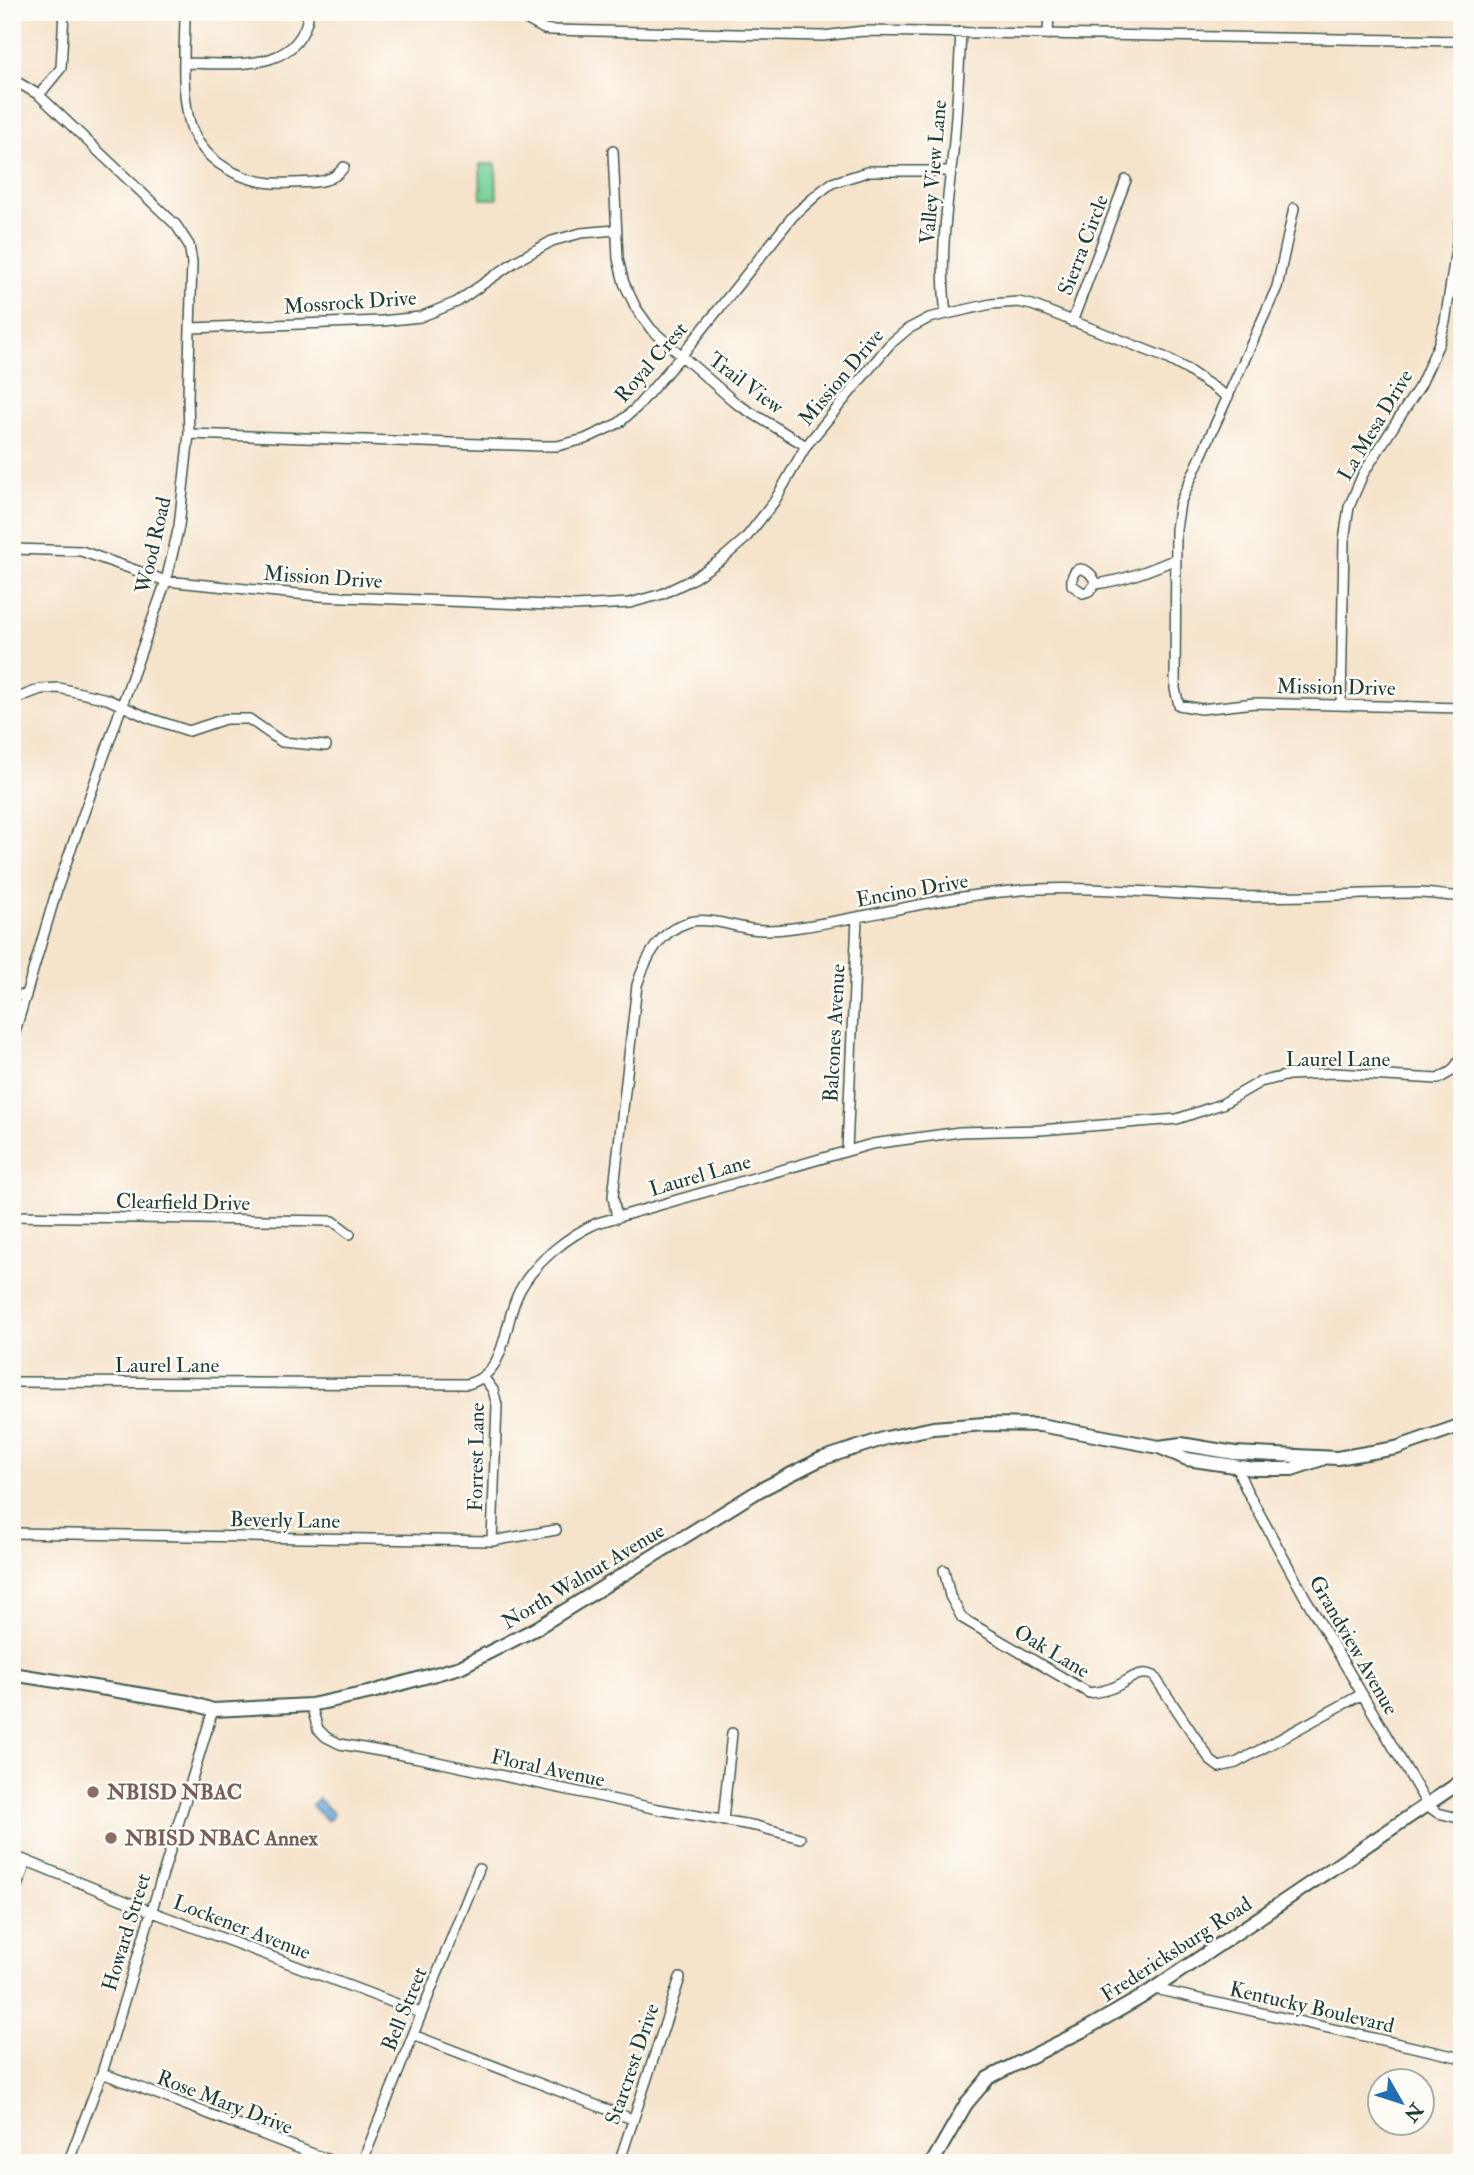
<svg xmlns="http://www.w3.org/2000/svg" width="1474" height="2175" font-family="'IM FELL Double Pica',serif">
<rect width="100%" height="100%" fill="#fdfcf7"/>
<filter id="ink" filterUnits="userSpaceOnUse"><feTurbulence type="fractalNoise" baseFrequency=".0143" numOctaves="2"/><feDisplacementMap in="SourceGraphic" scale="14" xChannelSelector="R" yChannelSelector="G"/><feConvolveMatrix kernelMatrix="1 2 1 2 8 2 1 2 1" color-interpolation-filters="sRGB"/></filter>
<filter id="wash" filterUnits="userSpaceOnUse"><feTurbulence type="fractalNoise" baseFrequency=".00686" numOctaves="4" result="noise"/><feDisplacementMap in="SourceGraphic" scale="28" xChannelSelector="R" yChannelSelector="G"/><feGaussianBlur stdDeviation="1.57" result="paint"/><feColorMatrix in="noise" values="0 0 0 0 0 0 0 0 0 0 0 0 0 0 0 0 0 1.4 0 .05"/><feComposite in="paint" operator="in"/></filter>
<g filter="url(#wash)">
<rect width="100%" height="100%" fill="#f6e3cb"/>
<path fill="#7ad399" stroke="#4c8866" stroke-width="2" d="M 480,164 L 496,164 L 497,199 L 481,199 Z"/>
<path fill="#6eaae0" stroke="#46748a" stroke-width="2" d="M 319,1799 L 334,1814 L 328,1821 L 312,1806 Z"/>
</g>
<g filter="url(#ink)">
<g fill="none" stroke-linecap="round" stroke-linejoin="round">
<defs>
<path id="minor" d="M 185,12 C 185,46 181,81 188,115 C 197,163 246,186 290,183 C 311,182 331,185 344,167
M 524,18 L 544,29 L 551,30 L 823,36 L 863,31 L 1462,41
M 1048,35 L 1049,12
M 184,63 C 231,63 300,75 309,12
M 12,79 L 39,95 L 176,225 L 189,245 L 192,262 L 188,397 L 189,434 L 179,526 L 166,581 L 58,886 L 12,1042
M 39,95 L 61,68 L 64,12
M 613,151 L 618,259 L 624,283 L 636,308 L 651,329 L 737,404 L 806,446
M 1294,208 L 1277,287 L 1180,503 L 1176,529 L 1175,689 L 1179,705 L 1201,709 L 1255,703 L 1462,708
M 946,314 C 939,260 947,206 953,152 C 957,112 959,72 961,32
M 1072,322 L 1126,180
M 191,328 L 382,321 L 420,317 L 457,302 L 516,261 L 552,241 L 581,233 L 615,230
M 189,434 L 542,446 L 557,446 L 585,439 L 619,423 L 636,408 L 682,355 L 793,216 L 820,192 L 832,183 L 870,171 L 951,171
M 12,549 L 81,551 L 166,581 L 318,596 L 575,606 L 630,603 L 662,594 L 691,580 L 722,559 L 745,539 L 774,502 L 806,446 L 889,345 L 908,329 L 929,318 L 991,304 L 1018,302 L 1032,305 L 1164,357 L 1186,369 L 1228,397
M 1096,584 L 1089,591 L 1083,593 L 1072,585 C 1070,563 1090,565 1096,584 C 1125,580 1150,570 1176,559
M 12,700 L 41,689 L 59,688 L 107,699 L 149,718 L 189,731 L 225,719 L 249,719 L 282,742 L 326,746
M 1341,704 L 1344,540 L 1349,507 L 1363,474 L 1421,384 L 1439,343 L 1445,322 L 1462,210
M 12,995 L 26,996
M 847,1150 L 857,918
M 12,1216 L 333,1221 L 350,1234
M 617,1218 L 613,1197 L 637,985 C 646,958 659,931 689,922 C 708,917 732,926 751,929 C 766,931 779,930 793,928 C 875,917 956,892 1039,889 C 1097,887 1155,893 1213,896 C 1282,899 1351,893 1420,893 C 1434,893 1448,897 1462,896
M 483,1377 L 493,1390 L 497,1405 L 492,1541
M 12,1382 L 468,1384 C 510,1371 502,1322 520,1290 C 536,1261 568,1236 597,1223 L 872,1144 L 960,1132 L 1040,1130 L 1177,1119 L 1222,1104 L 1260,1082 L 1289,1075 L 1334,1073 L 1438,1079 L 1452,1071 L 1462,1057
M 1241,1467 L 1240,1475 L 1246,1489 L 1305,1597 L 1428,1806 L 1438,1813 L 1462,1819
M 12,1533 L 492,1541 L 556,1530
M 944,1570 L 950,1596 L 962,1618 L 1089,1693 C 1097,1692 1105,1691 1112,1688 C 1127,1683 1138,1668 1154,1676 L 1211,1761 L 1219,1767 L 1236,1763 L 1362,1694
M 311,1705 L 318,1729 L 326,1737 L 340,1744 L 414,1757 L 658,1809 L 756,1826 L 800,1838
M 723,1821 L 732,1733
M 12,1855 L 150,1911 L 421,2013
M 12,1898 L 27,1861
M 1155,1989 L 1462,2058
M 413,2035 L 632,2119
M 102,2073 L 337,2163
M 68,2163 L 102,2073 L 213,1710
M 362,2163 L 479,1869
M 619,2163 L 680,1978"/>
<path id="tertiary" d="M 932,2163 L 966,2104 L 988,2078 L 1084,2030 L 1140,1998 L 1462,1781"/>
<path id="secondary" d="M 1159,1447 L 1181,1444 L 1235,1453 L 1337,1458 L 1396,1448 L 1462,1425
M 12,1674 L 188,1702 L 213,1710 L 311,1705 L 372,1692 L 460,1667 L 535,1629 L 760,1490 L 821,1459 L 886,1438 L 933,1428 L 985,1424 L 1040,1425 L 1159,1447 L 1187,1459 L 1254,1469 L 1292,1469 L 1322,1459"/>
</defs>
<use href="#minor" stroke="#3f564b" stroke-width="12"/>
<use href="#tertiary" stroke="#3f564b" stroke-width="16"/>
<use href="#secondary" stroke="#3f564b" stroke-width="16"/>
<use href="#minor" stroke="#fff" stroke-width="9"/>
<use href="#tertiary" stroke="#fff" stroke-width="12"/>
<use href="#secondary" stroke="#fff" stroke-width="12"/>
</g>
</g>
<g fill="#8d6e63" stroke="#fdfcf7" stroke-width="2.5">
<circle cx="93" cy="1792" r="7"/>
<circle cx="111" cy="1838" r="7"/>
</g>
<g text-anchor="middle" stroke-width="5" stroke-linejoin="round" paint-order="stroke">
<g font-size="21" fill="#1f3d34" stroke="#fdfcf7">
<text transform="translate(933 172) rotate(-85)" y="7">Valley View Lane</text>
<text transform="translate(1083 245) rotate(-69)" y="7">Sierra Circle</text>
<text transform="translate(350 302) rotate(-4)" y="7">Mossrock Drive</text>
<text transform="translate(651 362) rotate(-49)" y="7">Royal Crest</text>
<text transform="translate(841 377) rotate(-50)" y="7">Mission Drive</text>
<text transform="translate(746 383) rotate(37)" y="7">Trail View</text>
<text transform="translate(1375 425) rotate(-59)" y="7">La Mesa Drive</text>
<text transform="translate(153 545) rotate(-77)" y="7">Wood Road</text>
<text transform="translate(323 577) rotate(4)" y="7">Mission Drive</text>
<text transform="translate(1336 687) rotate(1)" y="7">Mission Drive</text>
<text transform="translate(912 890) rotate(-10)" y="7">Encino Drive</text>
<text transform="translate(834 1033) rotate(-87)" y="7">Balcones Avenue</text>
<text x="1338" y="1066">Laurel Lane</text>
<text transform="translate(700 1175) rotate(-16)" y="7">Laurel Lane</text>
<text transform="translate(183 1202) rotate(1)" y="7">Clearfield Drive</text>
<text x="167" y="1372">Laurel Lane</text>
<text transform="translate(476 1457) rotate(-89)" y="7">Forrest Lane</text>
<text transform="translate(285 1520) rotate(1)" y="7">Beverly Lane</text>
<text transform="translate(583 1576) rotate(-31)" y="7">North Walnut Avenue</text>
<text transform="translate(1354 1645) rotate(60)" y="7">Grandview Avenue</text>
<text transform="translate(1052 1651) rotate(31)" y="7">Oak Lane</text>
<text transform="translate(548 1768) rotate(12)" y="7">Floral Avenue</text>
<text transform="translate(242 1927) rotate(21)" y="7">Lockener Avenue</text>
<text transform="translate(126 1932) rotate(-73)" y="7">Howard Street</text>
<text transform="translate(1176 1949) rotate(-33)" y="7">Fredericksburg Road</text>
<text transform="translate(1312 2007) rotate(13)" y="7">Kentucky Boulevard</text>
<text transform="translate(404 2009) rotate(-68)" y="7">Bell Street</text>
<text transform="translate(632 2064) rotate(-71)" y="7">Starcrest Drive</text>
<text transform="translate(225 2102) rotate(21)" y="7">Rose Mary Drive</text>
</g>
<g font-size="21" font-weight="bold" fill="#785e54" stroke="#fdfcf7" text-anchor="start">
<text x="107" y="1799">NBISD NBAC</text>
<text x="125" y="1845">NBISD NBAC Annex</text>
</g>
</g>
<rect width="1474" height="2175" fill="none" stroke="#fdfcf7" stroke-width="42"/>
<g transform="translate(1401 2102) rotate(129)"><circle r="33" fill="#fdfcf7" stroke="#a4b0a9" stroke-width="2"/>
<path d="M0-5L12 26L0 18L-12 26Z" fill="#1f6fb2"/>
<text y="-10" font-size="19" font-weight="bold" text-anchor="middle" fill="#1f3d34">N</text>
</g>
</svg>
